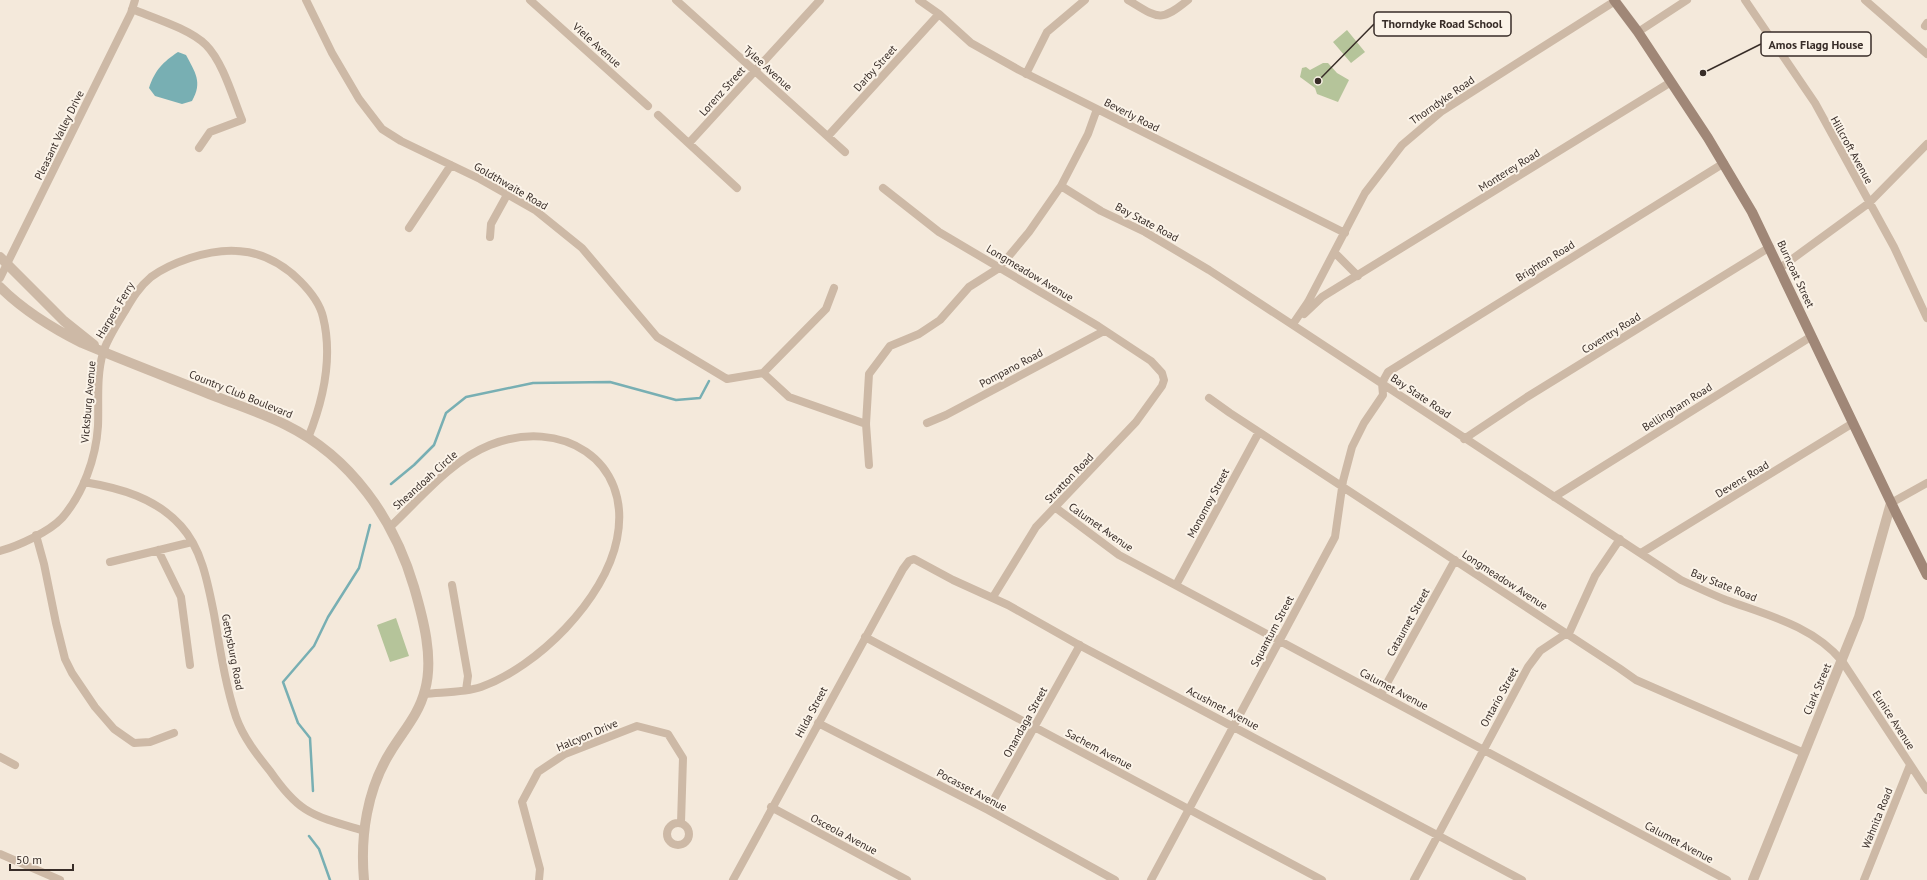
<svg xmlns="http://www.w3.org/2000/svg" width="1927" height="880" font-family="'PT Sans',sans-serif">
<rect width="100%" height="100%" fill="#f4e9db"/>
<path fill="#b5c49a" d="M 1347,30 L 1365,52 L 1351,63 L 1333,42 Z
M 1323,63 L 1328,63 L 1337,73 L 1349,80 L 1338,102 L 1317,94 L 1315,88 L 1300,77 L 1302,68 L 1306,67 L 1310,70 Z
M 396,618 L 409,656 L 390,662 L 377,625 Z"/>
<path fill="#78afb3" d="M 178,52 L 186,55 C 195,72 203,82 192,101 L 182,104 L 155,96 L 149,88 C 155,70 163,62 178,52 Z"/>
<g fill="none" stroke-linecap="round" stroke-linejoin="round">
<path stroke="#78afb3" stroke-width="2.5" d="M 391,484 L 414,465 L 434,445 L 446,413 L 466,397 L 533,383 L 610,382 L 676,400 L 700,398 L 709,381
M 313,791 L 310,738 L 298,723 L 283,682 L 314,646 L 328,617 L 359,568 L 370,525
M 309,836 L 319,849 L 330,880"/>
<path stroke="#cdb9a6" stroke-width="8" d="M 306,0 L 332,53 L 359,99 L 382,129 L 401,141 L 480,179 L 535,210 L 582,248 L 657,337 L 727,379 L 763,373 L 789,397 L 866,424
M 530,0 L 648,106
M 676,0 L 845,152
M 919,0 L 939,14 L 971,43 L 1019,70 L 1345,233
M 1128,0 C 1158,18 1160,23 1188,0
M 1745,0 L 1815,103 L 1894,247 L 1927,318
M 1865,0 L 1927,54
M 132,9 C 154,18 190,29 206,45 C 223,62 233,98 242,120 L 210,132 L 199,148
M 1925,26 L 1927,23
M 1638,32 L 1687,0
M 1026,74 L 1047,32 L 1085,0
M 1097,109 L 1088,134 L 1061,186 L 1101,211 L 1145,232 L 1209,270 L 1681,580 C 1696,587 1711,594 1726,600 C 1767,615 1813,626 1842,661 L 1927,790
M 658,115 L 737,188
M 828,136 L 939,14
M 689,143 L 820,0
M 883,188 L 939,232 L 1098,326 L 1151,361 L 1162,373 L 1164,380 L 1162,386 L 1136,422 L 1036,527 L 993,597
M 409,228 L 451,165
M 490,237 L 491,224 L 507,195
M 1335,253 L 1358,276
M 1780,268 L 1869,203 L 1927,144
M 0,278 L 131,13 L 135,0
M 1304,314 L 1322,297 L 1671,82
M 1293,324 L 1308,302 L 1365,193 L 1402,145 L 1442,111 L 1615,1
M 763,373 L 826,309 L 834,288
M 1209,398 L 1230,413 L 1619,668 L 1636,680 L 1804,753
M 927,423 L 946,415 L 1104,331
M 1464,439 L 1527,397 L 1770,247
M 869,465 L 866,424 L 869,374 L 890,346 L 919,334 L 940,320 L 969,287 L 999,268 L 1029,232 L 1061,186
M 84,482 C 120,488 156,498 181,526 C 202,549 208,584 214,614 C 220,648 225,684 236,717 C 243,737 257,755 270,771 C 279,784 291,800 305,809 C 322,820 345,825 365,831
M 1554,497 L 1812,336
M 1891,503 L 1927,483
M 1056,508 L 1119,555 L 1727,880
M 390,527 C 421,498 450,461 490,445 C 560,417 633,459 617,539 C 605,600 537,667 481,687 C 463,693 442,692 424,694
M 36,535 L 44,564 L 56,623 L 65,659 L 72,673 L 95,707 L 114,729 L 134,743 L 150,742 L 174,733
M 158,550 L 181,597 L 190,665
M 0,551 C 18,546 49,532 62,518 C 83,494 96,458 98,426 C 99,402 96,377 103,353 C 107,339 117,324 125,311 C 132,299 139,287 151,277 C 163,268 175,263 190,258 C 232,244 268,249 300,281 C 310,291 320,304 323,317 C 333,357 323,401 308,438
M 1641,553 L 1853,423
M 110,562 L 192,542
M 452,585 L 468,676 L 466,690
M 1176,585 L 1259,432
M 865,637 L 1322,880
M 1381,694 L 1455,560
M 818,723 L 988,810 L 1115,880
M 0,757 L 15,765
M 771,807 L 907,880
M 988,810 L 1080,645
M667 834a11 11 0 1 1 22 0a11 11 0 1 1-22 0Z
M 0,854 L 60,880
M 539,880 L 540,869 L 522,802 L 538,772 L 565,754 L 637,726 L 668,734 L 683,758 L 681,823
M 733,880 L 903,569 L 909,561 L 914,559 L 953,580 L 1008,605 L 1079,645 L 1522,880
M 1151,880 L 1335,537 L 1343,481 L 1352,447 L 1364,423 L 1383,395 L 1382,383 L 1388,372 L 1724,163
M 1414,880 L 1528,667 L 1540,651 L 1570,631 L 1595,576 L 1620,539
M 1864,880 L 1910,765"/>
<path stroke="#cdb9a6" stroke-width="10" d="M 0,257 L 64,321 L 94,345
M 0,287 C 24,311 52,328 82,343 C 127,362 172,379 217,397 C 240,406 264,414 286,425 C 351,457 394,519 414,587 C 423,618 434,658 425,690 C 419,714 404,730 391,751 C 367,789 360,836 364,880
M 1753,880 L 1859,617 L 1891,503"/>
<path stroke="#a08777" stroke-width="10" d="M 1614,0 L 1638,32 L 1708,138 L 1752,212 L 1897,515 L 1927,575"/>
</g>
<g text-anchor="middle" stroke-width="4" stroke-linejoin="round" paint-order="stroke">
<g font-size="11" fill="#382d28" stroke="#fbf3e8">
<text transform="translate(597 45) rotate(42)" y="4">Viele Avenue</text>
<text transform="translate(768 68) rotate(42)" y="4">Tylee Avenue</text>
<text transform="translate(875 68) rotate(-48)" y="4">Darby Street</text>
<text transform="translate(722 91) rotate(-48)" y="4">Lorenz Street</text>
<text transform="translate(1442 100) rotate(-35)" y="4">Thorndyke Road</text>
<text transform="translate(1132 115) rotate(27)" y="4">Beverly Road</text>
<text transform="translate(59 135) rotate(-64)" y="4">Pleasant Valley Drive</text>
<text transform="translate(1852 150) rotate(61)" y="4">Hillcroft Avenue</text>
<text transform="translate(1509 170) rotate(-32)" y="4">Monterey Road</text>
<text transform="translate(511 186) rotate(30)" y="4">Goldthwaite Road</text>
<text transform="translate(1147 222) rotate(28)" y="4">Bay State Road</text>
<text transform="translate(1545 261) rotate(-32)" y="4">Brighton Road</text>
<text transform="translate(1030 273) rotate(31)" y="4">Longmeadow Avenue</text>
<text transform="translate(1796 274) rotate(65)" y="4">Burncoat Street</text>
<text transform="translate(115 310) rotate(-59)" y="4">Harpers Ferry</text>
<text transform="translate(1611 333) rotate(-32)" y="4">Coventry Road</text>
<text transform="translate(1011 368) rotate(-28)" y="4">Pompano Road</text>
<text transform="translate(241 394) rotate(22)" y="4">Country Club Boulevard</text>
<text transform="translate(1421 396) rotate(34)" y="4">Bay State Road</text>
<text transform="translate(88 402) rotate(-85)" y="4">Vicksburg Avenue</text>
<text transform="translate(1677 407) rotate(-32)" y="4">Bellingham Road</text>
<text transform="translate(1069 478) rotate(-46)" y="4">Stratton Road</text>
<text transform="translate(1742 479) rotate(-31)" y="4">Devens Road</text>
<text transform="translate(425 480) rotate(-42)" y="4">Sheandoah Circle</text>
<text transform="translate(1208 503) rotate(-62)" y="4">Monomoy Street</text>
<text transform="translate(1101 527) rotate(35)" y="4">Calumet Avenue</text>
<text transform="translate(1505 580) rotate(33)" y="4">Longmeadow Avenue</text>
<text transform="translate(1724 585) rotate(22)" y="4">Bay State Road</text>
<text transform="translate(1408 622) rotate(-61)" y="4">Cataumet Street</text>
<text transform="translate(1272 631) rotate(-62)" y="4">Squantum Street</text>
<text transform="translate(233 652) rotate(79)" y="4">Gettysburg Road</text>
<text transform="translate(1394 689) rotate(28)" y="4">Calumet Avenue</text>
<text transform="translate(1817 689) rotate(-67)" y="4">Clark Street</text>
<text transform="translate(1499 697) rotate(-61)" y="4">Ontario Street</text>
<text transform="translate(1223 708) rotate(28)" y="4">Acushnet Avenue</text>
<text transform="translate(811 712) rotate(-62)" y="4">Hilda Street</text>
<text transform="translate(1894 720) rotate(57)" y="4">Eunice Avenue</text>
<text transform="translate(1025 722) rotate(-61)" y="4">Onandaga Street</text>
<text transform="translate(587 735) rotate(-23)" y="4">Halcyon Drive</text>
<text transform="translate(1099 749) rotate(28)" y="4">Sachem Avenue</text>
<text transform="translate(972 790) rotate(28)" y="4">Pocasset Avenue</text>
<text transform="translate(1877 818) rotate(-68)" y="4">Wahnita Road</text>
<text transform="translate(844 834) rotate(28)" y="4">Osceola Avenue</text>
<text transform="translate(1679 842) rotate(28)" y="4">Calumet Avenue</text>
</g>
</g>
<path fill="none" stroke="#382d28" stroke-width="1.5" d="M1318 81L1374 24M1703 73L1761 44"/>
<g fill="#382d28" stroke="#fbf3e8" stroke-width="1.5">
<circle cx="1318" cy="81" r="4"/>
<circle cx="1703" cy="73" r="4"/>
</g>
<g fill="#fbf3e8" stroke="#382d28" stroke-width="1.5">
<rect x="1374" y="12" width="137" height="24" rx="4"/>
<rect x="1761" y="32" width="110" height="24" rx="4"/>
</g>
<g font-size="12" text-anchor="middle" font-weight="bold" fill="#382d28">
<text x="1442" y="28">Thorndyke Road School</text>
<text x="1816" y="49">Amos Flagg House</text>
</g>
<path d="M10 864v6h63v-6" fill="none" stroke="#382d28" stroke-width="2"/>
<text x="16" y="864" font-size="12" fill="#382d28" stroke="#fbf3e8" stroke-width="3" paint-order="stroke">50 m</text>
</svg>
